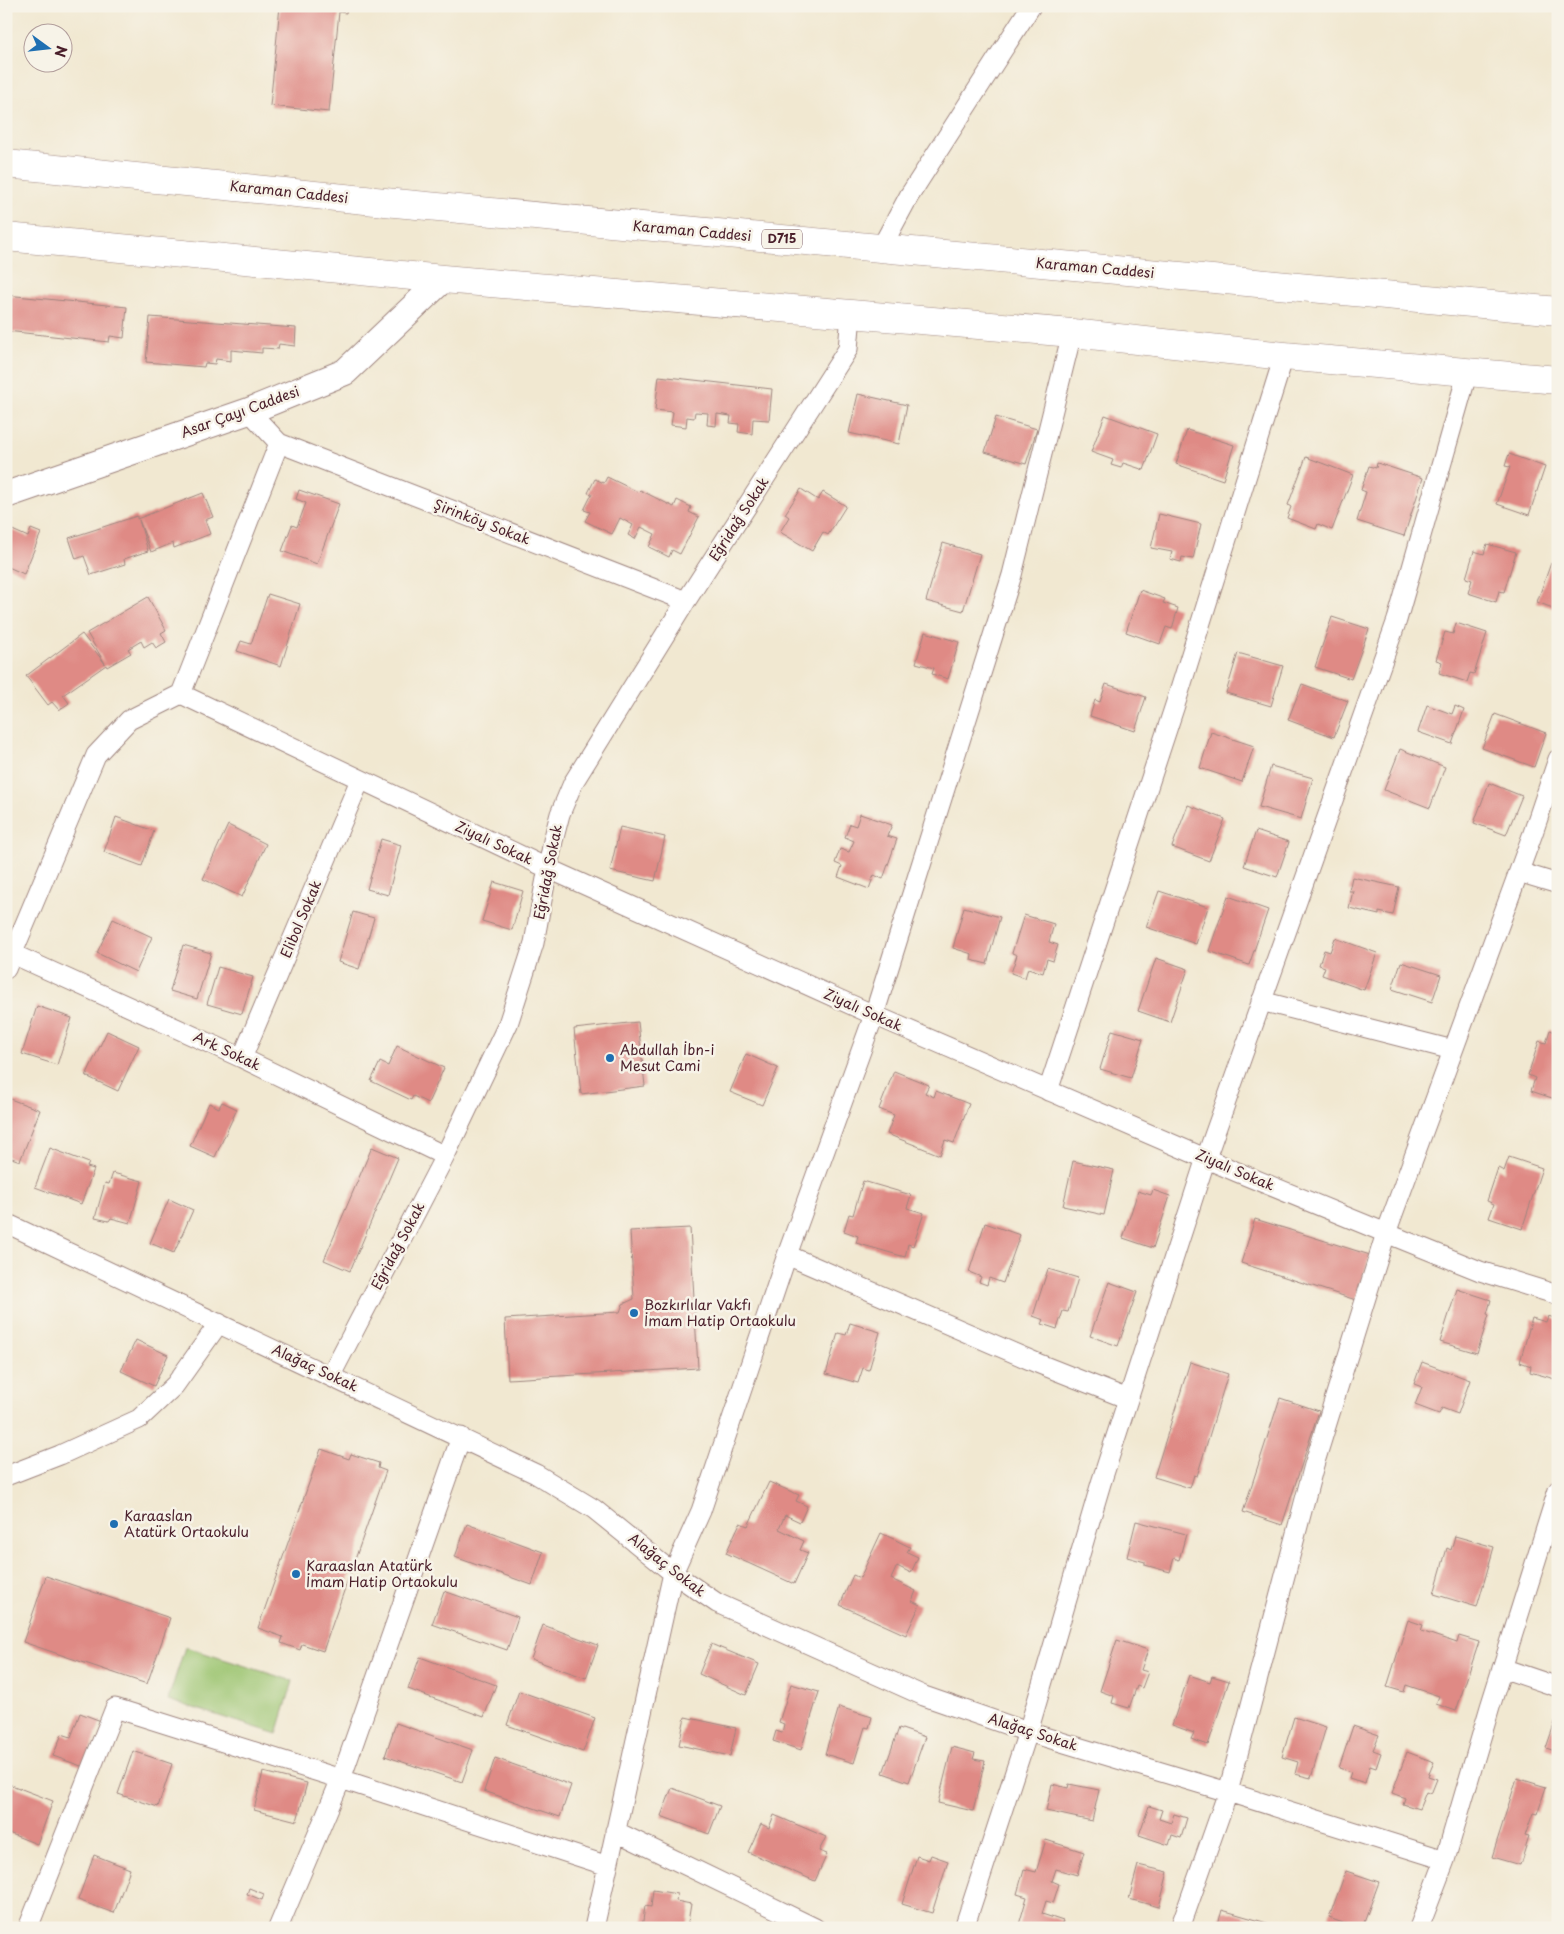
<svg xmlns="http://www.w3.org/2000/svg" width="1564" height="1934" font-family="'Playpen Sans',sans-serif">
<rect width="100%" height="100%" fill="#f7f3e8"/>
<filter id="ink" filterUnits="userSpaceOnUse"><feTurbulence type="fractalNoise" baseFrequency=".02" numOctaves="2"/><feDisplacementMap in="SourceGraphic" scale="10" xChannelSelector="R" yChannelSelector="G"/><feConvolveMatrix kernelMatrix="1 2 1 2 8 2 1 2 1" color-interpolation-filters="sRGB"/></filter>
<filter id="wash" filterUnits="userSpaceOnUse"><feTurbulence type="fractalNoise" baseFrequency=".0096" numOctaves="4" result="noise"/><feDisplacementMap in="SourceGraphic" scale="20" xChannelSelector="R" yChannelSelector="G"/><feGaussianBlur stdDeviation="1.12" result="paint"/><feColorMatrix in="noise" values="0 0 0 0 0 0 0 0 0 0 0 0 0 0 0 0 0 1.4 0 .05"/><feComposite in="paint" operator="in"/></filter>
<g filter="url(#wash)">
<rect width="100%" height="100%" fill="#f1e8d1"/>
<path fill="#9cc571" stroke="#73724e" d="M 185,1647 L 293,1681 L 277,1734 L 168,1700 Z"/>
<g id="blocks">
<path fill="#df8a85" d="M 280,6 L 347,6 L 346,13 L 339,12 L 329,112 L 270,106 Z
M 6,295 L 127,307 L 124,338 L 110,336 L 109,342 L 6,331 Z
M 150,317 L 296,328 L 295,346 L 279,344 L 278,349 L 262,348 L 262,353 L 231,350 L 231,361 L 216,359 L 215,364 L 205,363 L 204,367 L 146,362 Z
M 659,376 L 772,389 L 769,420 L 753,419 L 752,434 L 738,432 L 739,424 L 730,423 L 731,416 L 717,414 L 716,426 L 707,425 L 708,413 L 695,412 L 694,418 L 687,417 L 686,427 L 671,425 L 673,412 L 655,410 Z
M 858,394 L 907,405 L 899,444 L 849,433 Z
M 1105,415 L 1157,434 L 1144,470 L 1123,463 L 1121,468 L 1111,465 L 1113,460 L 1091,452 Z
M 996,417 L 1037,429 L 1026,464 L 985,452 Z
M 1187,430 L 1234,445 L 1223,480 L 1176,464 Z
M 1509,454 L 1545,467 L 1529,515 L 1497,504 L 1510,467 L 1505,466 Z
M 1306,457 L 1353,475 L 1332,530 L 1318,524 L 1316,529 L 1287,518 L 1291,507 L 1288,505 Z
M 1377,463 L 1423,478 L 1404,536 L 1357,521 L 1366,492 L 1361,490 L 1369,466 L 1376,468 Z
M 607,477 L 638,492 L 640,490 L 674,507 L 677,500 L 691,507 L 689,512 L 699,517 L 680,554 L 672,550 L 669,557 L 649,547 L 655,534 L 641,527 L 635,539 L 628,535 L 633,525 L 620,518 L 612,534 L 585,521 L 590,512 L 584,510 L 592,494 L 588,493 L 595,479 L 604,483 Z
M 801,489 L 818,500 L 823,492 L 846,506 L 828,535 L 823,532 L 812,551 L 780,532 L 789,517 L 785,514 Z
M 299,490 L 339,504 L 317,564 L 282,551 L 292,525 L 297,527 L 306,503 L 296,499 Z
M 203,493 L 213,517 L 205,520 L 210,534 L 174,548 L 173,543 L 151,552 L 139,520 L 148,551 L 124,559 L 125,564 L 91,575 L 84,556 L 76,559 L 69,538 L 137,516 L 137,519 Z
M 1159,514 L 1201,524 L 1193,559 L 1182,557 L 1181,562 L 1170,559 L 1172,552 L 1151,548 Z
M 8,528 L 28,537 L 31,529 L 41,533 L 24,574 L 6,566 L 6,533 Z
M 943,543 L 980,554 L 963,611 L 926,601 Z
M 1487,544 L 1516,552 L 1504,592 L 1499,591 L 1496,602 L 1468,593 L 1472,580 L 1466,578 L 1474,551 L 1484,554 Z
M 1551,563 L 1558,565 L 1558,610 L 1537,602 Z
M 1140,590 L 1165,599 L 1163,603 L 1178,608 L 1172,629 L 1166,627 L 1160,644 L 1126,632 Z
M 268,594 L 300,604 L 281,666 L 237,651 L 241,641 L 251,644 Z
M 148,597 L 166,630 L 161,633 L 166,642 L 156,648 L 152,642 L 144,647 L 141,641 L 128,649 L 131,653 L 107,667 L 87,633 Z
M 1332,617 L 1369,629 L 1351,679 L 1315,667 Z
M 1456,623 L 1487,633 L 1474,674 L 1470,673 L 1467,682 L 1439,673 L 1442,662 L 1436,660 L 1445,632 L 1453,634 Z
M 925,632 L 959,642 L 948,679 L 932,674 L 934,668 L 916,663 Z
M 82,634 L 106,665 L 63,695 L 69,703 L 59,710 L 52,702 L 48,705 L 26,676 Z
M 1238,653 L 1283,666 L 1271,706 L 1226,693 Z
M 1106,684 L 1146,697 L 1135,731 L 1090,716 L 1095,700 L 1100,702 Z
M 1302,684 L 1348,701 L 1334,737 L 1288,720 Z
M 1427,705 L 1452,714 L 1455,706 L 1464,710 L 1452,744 L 1418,732 Z
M 1495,714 L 1546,733 L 1534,767 L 1482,748 Z
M 1211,732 L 1254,746 L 1242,782 L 1200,768 Z
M 1400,749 L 1445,767 L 1430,808 L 1384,790 Z
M 1271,766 L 1313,778 L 1301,819 L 1259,807 Z
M 1489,783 L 1522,796 L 1506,835 L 1474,823 Z
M 1188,805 L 1225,819 L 1209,861 L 1172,847 Z
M 860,814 L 892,825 L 887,836 L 897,839 L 883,879 L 874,875 L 869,889 L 838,877 L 842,866 L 835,863 L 840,849 L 849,852 L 854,841 L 845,837 L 850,824 L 856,826 Z
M 116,817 L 154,831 L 142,866 L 104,852 Z
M 228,825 L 266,844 L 242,897 L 203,879 Z
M 620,827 L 665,837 L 655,881 L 610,871 Z
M 1256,831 L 1289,842 L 1277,877 L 1244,866 Z
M 381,839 L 401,845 L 388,895 L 367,889 Z
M 1352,877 L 1399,887 L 1393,915 L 1379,912 L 1379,915 L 1349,908 L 1353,891 L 1349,891 Z
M 494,882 L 523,891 L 512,930 L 482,921 Z
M 1159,891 L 1208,907 L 1196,944 L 1146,927 Z
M 1228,896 L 1268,910 L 1249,965 L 1209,951 Z
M 964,907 L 1000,917 L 987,964 L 971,960 L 972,954 L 953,948 Z
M 353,912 L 374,918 L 359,969 L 338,962 Z
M 1024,915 L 1054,924 L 1049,942 L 1058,945 L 1053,961 L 1047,959 L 1043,973 L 1028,968 L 1025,978 L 1011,973 L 1017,955 L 1012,953 Z
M 113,919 L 152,937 L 136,972 L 97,953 Z
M 1335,938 L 1377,953 L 1364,990 L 1322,975 L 1325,967 L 1319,965 L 1324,950 L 1330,952 Z
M 183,945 L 211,953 L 197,999 L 170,991 Z
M 1156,958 L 1188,969 L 1170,1022 L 1138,1011 Z
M 1401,962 L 1441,975 L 1432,1002 L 1392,989 Z
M 218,967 L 253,977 L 242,1014 L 207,1004 Z
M 37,1006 L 72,1018 L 57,1065 L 22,1054 Z
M 638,1022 L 645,1086 L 581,1094 L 574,1029 Z
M 1112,1030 L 1143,1039 L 1131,1078 L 1100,1069 Z
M 1550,1030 L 1558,1033 L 1558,1100 L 1531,1091 L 1535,1078 L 1528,1075 L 1539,1041 L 1546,1043 Z
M 107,1031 L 139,1046 L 118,1091 L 86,1076 Z
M 397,1046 L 444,1068 L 428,1103 L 413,1096 L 411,1100 L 371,1081 L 380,1062 L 388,1066 Z
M 746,1054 L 778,1068 L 762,1105 L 730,1092 Z
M 894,1071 L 929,1085 L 925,1093 L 934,1097 L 936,1091 L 969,1104 L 954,1143 L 945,1140 L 940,1155 L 887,1134 L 894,1115 L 879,1109 Z
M 10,1099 L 40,1110 L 20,1161 L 6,1156 L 6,1109 Z
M 222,1102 L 237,1109 L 215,1157 L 190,1146 L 209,1103 L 219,1108 Z
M 372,1147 L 398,1158 L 350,1271 L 324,1260 Z
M 50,1148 L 89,1163 L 87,1167 L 94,1169 L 81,1204 L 35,1187 Z
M 1509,1157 L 1542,1168 L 1522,1229 L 1489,1218 L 1494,1204 L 1487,1201 L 1498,1168 L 1504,1171 Z
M 1073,1161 L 1114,1170 L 1104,1215 L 1063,1206 Z
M 113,1173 L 142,1181 L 130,1223 L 111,1218 L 109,1221 L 95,1218 L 105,1183 L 109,1184 Z
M 863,1181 L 911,1195 L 907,1208 L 924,1213 L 913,1246 L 908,1244 L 905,1257 L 856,1243 L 858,1236 L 844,1231 L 849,1214 L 853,1215 Z
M 1153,1190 L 1170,1196 L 1153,1248 L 1123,1238 L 1138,1191 L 1151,1195 Z
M 169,1199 L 193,1210 L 174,1253 L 150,1243 Z
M 1255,1219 L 1370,1255 L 1356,1300 L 1241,1263 Z
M 985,1223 L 1020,1235 L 1003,1283 L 989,1278 L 987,1285 L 979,1282 L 981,1277 L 969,1272 Z
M 690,1228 L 698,1368 L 508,1379 L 505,1319 L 620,1312 L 623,1304 L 634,1299 L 630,1231 Z
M 1048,1269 L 1078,1278 L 1068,1312 L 1063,1311 L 1057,1329 L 1042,1324 L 1044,1320 L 1033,1316 Z
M 1109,1282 L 1137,1292 L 1118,1346 L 1090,1336 Z
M 1457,1289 L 1491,1300 L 1487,1314 L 1489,1315 L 1477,1353 L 1440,1342 Z
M 1548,1316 L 1558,1319 L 1558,1369 L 1555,1379 L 1530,1372 L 1531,1366 L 1520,1362 L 1532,1318 L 1546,1322 Z
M 850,1323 L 880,1332 L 869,1370 L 863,1368 L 858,1383 L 826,1374 L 838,1333 L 846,1335 Z
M 136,1340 L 168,1355 L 154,1386 L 121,1371 Z
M 1190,1362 L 1228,1374 L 1197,1476 L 1194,1475 L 1190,1488 L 1154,1477 Z
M 1422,1362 L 1470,1380 L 1458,1414 L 1442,1408 L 1439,1414 L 1415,1405 L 1422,1387 L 1414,1384 Z
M 1280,1398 L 1319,1411 L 1282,1525 L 1243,1512 Z
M 321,1449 L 349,1459 L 351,1454 L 379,1463 L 378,1468 L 386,1471 L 323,1651 L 302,1644 L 300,1650 L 281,1643 L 283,1637 L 258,1628 Z
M 769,1482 L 799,1495 L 796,1501 L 807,1506 L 800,1522 L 785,1515 L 779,1529 L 804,1541 L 800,1550 L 808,1553 L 794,1584 L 726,1553 L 740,1523 L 748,1526 Z
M 1136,1521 L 1186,1534 L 1179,1560 L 1174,1558 L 1170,1572 L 1145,1565 L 1145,1562 L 1127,1557 Z
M 467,1524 L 543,1552 L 532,1585 L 455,1557 Z
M 881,1533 L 910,1547 L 907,1552 L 918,1557 L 911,1573 L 897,1566 L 891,1579 L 916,1591 L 912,1601 L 920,1605 L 906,1635 L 840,1605 L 853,1575 L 860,1578 Z
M 1455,1536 L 1494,1547 L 1477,1607 L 1434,1594 L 1447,1548 L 1451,1550 Z
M 46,1576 L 170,1618 L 147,1684 L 23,1642 Z
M 444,1591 L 518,1617 L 507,1650 L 432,1624 Z
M 1408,1620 L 1423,1625 L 1421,1631 L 1457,1643 L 1459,1636 L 1479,1642 L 1456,1711 L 1436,1704 L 1439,1696 L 1406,1685 L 1404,1692 L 1387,1687 Z
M 543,1625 L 598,1645 L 586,1678 L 531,1659 Z
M 1117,1640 L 1148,1650 L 1141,1670 L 1148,1672 L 1142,1688 L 1137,1686 L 1129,1708 L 1112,1703 L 1114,1696 L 1100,1691 Z
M 711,1644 L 759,1664 L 746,1695 L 699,1674 Z
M 420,1657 L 496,1685 L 484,1717 L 408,1689 Z
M 1189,1675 L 1210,1682 L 1212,1676 L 1229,1681 L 1208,1745 L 1191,1739 L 1194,1733 L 1172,1725 Z
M 791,1684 L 819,1692 L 801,1750 L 773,1741 L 776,1731 L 782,1733 L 784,1724 L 779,1722 Z
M 519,1691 L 595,1718 L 583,1752 L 507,1725 Z
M 839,1707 L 872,1717 L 869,1728 L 865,1727 L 854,1763 L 825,1754 Z
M 80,1713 L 101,1721 L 84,1767 L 53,1756 L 62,1734 L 71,1737 Z
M 685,1717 L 736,1728 L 730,1756 L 679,1745 Z
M 1294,1717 L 1326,1727 L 1311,1778 L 1295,1774 L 1298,1762 L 1282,1757 Z
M 1556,1719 L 1558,1719 L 1558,1752 L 1546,1748 Z
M 396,1723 L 473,1750 L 462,1782 L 385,1756 Z
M 1353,1726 L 1379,1735 L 1373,1750 L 1381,1753 L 1376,1768 L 1370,1766 L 1365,1783 L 1349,1778 L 1351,1772 L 1339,1768 Z
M 899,1728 L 925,1737 L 909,1782 L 883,1773 Z
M 952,1747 L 975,1753 L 973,1759 L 985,1761 L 973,1811 L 938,1803 Z
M 133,1751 L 172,1764 L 158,1807 L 118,1794 Z
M 1407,1752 L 1434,1762 L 1428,1776 L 1437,1779 L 1431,1794 L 1426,1792 L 1419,1809 L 1403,1804 L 1405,1798 L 1392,1793 Z
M 495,1758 L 571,1785 L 560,1817 L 484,1791 Z
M 263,1772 L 307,1783 L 297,1821 L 254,1810 Z
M 1517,1778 L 1546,1787 L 1537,1814 L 1533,1813 L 1525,1836 L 1529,1837 L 1520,1865 L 1492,1857 Z
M 6,1783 L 53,1801 L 37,1844 L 6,1832 Z
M 1052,1784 L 1068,1788 L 1069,1784 L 1099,1790 L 1092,1821 L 1046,1811 Z
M 672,1788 L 720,1806 L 709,1834 L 661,1816 Z
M 1149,1806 L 1162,1810 L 1159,1819 L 1171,1823 L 1174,1814 L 1187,1818 L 1181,1838 L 1172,1835 L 1169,1845 L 1139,1835 Z
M 774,1815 L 826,1837 L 819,1851 L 827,1854 L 815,1881 L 748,1852 L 761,1824 L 769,1828 Z
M 1046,1840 L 1084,1852 L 1077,1875 L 1056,1869 L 1052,1881 L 1059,1884 L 1053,1903 L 1046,1901 L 1042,1914 L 1063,1921 L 1060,1928 L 1018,1928 L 1027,1897 L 1017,1894 L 1024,1869 L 1036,1872 Z
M 94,1855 L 130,1869 L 114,1913 L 78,1900 Z
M 931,1855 L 948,1861 L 932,1913 L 902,1904 L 917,1856 L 929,1860 Z
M 1138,1865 L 1168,1872 L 1159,1907 L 1129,1899 Z
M 1346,1871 L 1379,1882 L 1362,1928 L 1357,1928 L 1329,1918 Z
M 249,1888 L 264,1894 L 262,1900 L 247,1894 Z
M 653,1890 L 677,1894 L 676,1901 L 691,1904 L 687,1928 L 642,1928 L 645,1906 L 651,1907 Z
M 1222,1910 L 1274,1925 L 1273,1928 L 1217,1928 Z"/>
</g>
</g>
<g filter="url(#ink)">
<use href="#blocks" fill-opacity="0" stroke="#9e847e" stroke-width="1"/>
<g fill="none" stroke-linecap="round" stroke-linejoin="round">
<defs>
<path id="street" d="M 881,248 L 909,196 L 1031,6
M 279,443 L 686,601
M 181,694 L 547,868 L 874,1015 L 1237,1172 L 1386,1233 L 1480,1271 L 1558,1295
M 1519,872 L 1558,884
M 6,951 L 242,1058 L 445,1156
M 6,969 L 96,755 L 129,720 L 181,694 L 279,443 L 249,411
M 1261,1001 L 1453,1050
M 242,1058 L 360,780
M 1048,1091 L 1177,699 L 1284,356
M 6,1223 L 536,1474 L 594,1509 L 673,1573 L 717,1603 L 924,1696 L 1028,1732 L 1228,1792 L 1445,1860
M 787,1255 L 1037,1363 L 1128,1399
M 331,1375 L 445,1156 L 508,1024 L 534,943 L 553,841 L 560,814 L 573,783 L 686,601 L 848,349 L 851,315
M 461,1437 L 341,1779 L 608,1866 L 594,1928
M 6,1476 L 60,1455 L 139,1419 L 175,1385 L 219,1323
M 1502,1668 L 1558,1687
M 615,1831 L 815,1928
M 608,1866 L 673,1573 L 701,1511 L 787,1255 L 874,1015 L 1012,575 L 1072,333
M 28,1928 L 115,1708 L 341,1779 L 278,1928
M 964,1928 L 1028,1732 L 1101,1483 L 1206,1158 L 1397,620 L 1468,371
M 1180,1928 L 1228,1792 L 1314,1465 L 1386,1233 L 1533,833 L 1558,759
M 1419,1928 L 1445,1860 L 1490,1707 L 1558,1490"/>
<path id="secondary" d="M 6,495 L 249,411 L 345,372 L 443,279"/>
<path id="highway" d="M 6,164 L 395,203 L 1558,311
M 6,237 L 443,279 L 1072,333 L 1284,356 L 1558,380"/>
</defs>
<use href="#street" stroke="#9e847e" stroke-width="21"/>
<use href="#secondary" stroke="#9e847e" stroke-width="28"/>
<use href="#highway" stroke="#9e847e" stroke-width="29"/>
<use href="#street" stroke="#fff" stroke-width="19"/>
<use href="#secondary" stroke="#fff" stroke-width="26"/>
<use href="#highway" stroke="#fff" stroke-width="28"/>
</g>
</g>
<g fill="#1f6fb2" stroke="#f7f3e8" stroke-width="2">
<circle cx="610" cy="1058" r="5"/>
<circle cx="634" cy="1313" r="5"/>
<circle cx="114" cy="1524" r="5"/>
<circle cx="296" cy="1574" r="5"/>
</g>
<g text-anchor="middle" stroke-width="5" stroke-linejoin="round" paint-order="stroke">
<rect fill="#f7f3e8" stroke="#7e5f64" stroke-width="1" x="762" y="229.5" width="40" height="19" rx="4"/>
<g font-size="12" font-weight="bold" fill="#4a1f2b">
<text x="782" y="243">D715</text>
</g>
<g font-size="14" fill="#4a1f2b" stroke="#f7f3e8">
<text transform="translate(289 192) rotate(6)" y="5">Karaman Caddesi</text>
<text transform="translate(692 231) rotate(5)" y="5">Karaman Caddesi</text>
<text transform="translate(1095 268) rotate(5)" y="5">Karaman Caddesi</text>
<text transform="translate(240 412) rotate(-20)" y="5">Asar Çayı Caddesi</text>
<text transform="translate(739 519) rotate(-57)" y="5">Eğridağ Sokak</text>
<text transform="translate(482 522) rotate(21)" y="5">Şirinköy Sokak</text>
<text transform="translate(494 843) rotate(25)" y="5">Ziyalı Sokak</text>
<text transform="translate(548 872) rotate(-79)" y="5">Eğridağ Sokak</text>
<text transform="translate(301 919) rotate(-67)" y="5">Elibol Sokak</text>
<text transform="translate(863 1010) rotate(24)" y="5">Ziyalı Sokak</text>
<text transform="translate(227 1051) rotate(25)" y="5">Ark Sokak</text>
<text transform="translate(1235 1170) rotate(23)" y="5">Ziyalı Sokak</text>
<text transform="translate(398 1246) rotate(-62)" y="5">Eğridağ Sokak</text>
<text transform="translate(315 1368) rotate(25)" y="5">Alağaç Sokak</text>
<text transform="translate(667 1565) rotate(38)" y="5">Alağaç Sokak</text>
<text transform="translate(1033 1732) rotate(18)" y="5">Alağaç Sokak</text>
</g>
<g font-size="14" fill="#4a1f2b" stroke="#f7f3e8" text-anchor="start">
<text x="620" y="1055">Abdullah İbn-i<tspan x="620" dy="16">Mesut Cami</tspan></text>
<text x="644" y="1310">Bozkırlılar Vakfı<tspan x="644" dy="16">İmam Hatip Ortaokulu</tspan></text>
<text x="124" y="1521">Karaaslan<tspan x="124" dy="16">Atatürk Ortaokulu</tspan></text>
<text x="306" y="1571">Karaaslan Atatürk<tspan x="306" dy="16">İmam Hatip Ortaokulu</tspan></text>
</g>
</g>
<rect width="1564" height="1934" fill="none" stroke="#f7f3e8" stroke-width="25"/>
<g transform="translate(48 48) rotate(105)"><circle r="24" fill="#f7f3e8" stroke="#b29e9c"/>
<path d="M0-4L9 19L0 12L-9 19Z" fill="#1f6fb2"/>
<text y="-8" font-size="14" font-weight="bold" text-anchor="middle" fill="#4a1f2b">N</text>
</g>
</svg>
